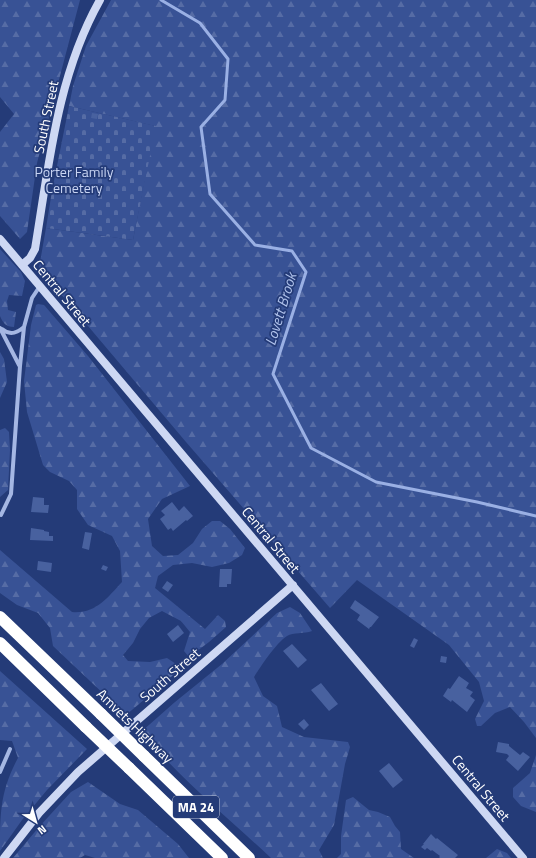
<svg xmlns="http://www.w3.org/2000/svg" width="536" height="858" font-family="'Titillium Web',sans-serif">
<defs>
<pattern id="forest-firs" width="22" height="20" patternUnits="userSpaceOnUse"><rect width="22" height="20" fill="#385295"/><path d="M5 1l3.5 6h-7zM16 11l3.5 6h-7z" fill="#566ca5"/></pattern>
<pattern id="cemetery-stones" width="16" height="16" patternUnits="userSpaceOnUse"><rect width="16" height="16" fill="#385295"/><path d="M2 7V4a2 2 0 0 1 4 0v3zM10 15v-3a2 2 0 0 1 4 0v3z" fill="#566ca5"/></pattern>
</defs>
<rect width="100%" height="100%" fill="#243b78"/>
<path fill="url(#forest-firs)" d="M 0,0 L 80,0 L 37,163 L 27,232 L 20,239 L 0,216 L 0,132 L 14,114 L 0,97 Z
M 111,0 L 536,0 L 536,738 L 524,722 L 510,707 L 495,713 L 481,726 L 477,726 L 475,719 L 484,701 L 479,682 L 449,645 L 357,580 L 330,608 L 186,442 L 39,268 L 46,228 L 133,240 L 155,126 L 69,106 L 73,86 L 86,46 Z
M 0,249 L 21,272 L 25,281 L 22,296 L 9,295 L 7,301 L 8,310 L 16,312 L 14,327 C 6,327 3,323 0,316 Z
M 38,304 L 44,305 L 88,356 L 190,486 L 162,499 L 148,519 L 152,546 L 163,556 L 178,555 L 193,543 L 202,529 L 212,521 L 220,521 L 230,529 L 245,548 L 242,555 L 229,563 L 212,567 L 192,563 L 173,565 L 158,576 L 155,588 L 205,629 L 218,615 L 225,621 L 226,627 L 209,642 L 189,657 L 184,651 L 190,632 L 181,621 L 162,611 L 149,618 L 140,629 L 133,643 L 123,655 L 128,661 L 150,662 L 167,658 L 179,666 L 178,671 L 126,715 L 53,646 L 50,628 L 38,613 L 17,605 L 0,593 L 0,550 L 72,612 C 96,614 107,598 122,582 L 120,551 L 112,536 L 88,525 L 77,509 L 77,490 L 69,481 L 50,472 L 43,465 L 27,412 L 24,381 L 31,325 L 36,305 Z
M 0,352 L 4,359 L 7,382 L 0,398 Z
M 5,428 L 9,432 L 10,450 L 8,490 L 0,497 L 0,430 Z
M 290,607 L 300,613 L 312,631 C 304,634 293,632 287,636 C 276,643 261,666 254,677 L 263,696 L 277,706 L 282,727 L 304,737 L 348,742 L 350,747 L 345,764 L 334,825 L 319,850 L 323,858 L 271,858 C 227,817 180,778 141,732 L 175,702 L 222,664 L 277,613 Z
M 0,671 L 87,749 L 47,790 L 22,820 L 0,851 C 0,814 0,791 18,758 L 12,741 L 0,740 Z
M 536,755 L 536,812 L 521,806 L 513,797 L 513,788 L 530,773 Z
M 88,782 L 120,804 L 138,810 L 178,844 L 189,858 L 95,858 L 85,855 L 80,858 L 13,858 L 39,827 L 71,792 Z
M 353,797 L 369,810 L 378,812 L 390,817 L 395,826 L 400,832 L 401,849 L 414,858 L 337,858 L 341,854 L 341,836 L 346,800 Z
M 497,849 L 507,853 L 511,858 L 486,858 Z"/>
<path fill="url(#cemetery-stones)" d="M 69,106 L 156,126 L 133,240 L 46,228 L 52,191 Z"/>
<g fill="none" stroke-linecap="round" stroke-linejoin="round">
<path stroke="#9ab0e4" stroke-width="3" d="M 161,0 L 200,23 L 228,59 L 225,100 L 201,127 L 210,194 L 255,245 L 292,251 L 306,272 L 273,374 L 311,448 L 376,482 L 477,502 L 536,516"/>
</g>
<path fill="#48619f" d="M 92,113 L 98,114 L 97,119 L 91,118 Z
M 33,497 L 44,498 L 44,505 L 49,505 L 48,513 L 31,512 Z
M 172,502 L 179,511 L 184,506 L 193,516 L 187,521 L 186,520 L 173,531 L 171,528 L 168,530 L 160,519 L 165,515 L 161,511 Z
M 31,528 L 44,530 L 44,531 L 49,532 L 49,536 L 53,536 L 53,541 L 30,540 Z
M 85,532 L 92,533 L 89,550 L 82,548 Z
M 38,561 L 52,563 L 51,572 L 37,570 Z
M 103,565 L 108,567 L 106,571 L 101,569 Z
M 220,569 L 232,569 L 231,584 L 227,584 L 227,587 L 219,587 Z
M 167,581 L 173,585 L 168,592 L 162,588 Z
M 355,600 L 379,617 L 371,627 L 370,627 L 369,629 L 357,620 L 360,615 L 350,608 Z
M 178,625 L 184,633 L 173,642 L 167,634 Z
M 414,638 L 418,640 L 414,648 L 410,646 Z
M 292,644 L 307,660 L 298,668 L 283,651 Z
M 441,656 L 447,657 L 446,663 L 440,662 Z
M 459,676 L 469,683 L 466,688 L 473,692 L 470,696 L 475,700 L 467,712 L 452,700 L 451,702 L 443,696 L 448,688 L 450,689 Z
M 321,683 L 338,704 L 329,711 L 311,690 Z
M 304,719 L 309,725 L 304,730 L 298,724 Z
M 498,742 L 509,744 L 509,746 L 520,755 L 523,752 L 530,757 L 518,771 L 506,760 L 509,756 L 507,754 L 496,752 Z
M 389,763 L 403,780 L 393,788 L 379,771 Z
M 431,834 L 436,839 L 437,838 L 458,855 L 455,858 L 440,858 L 439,857 L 440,856 L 432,850 L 431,851 L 427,848 L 425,850 L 421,847 L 424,844 L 423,844 Z"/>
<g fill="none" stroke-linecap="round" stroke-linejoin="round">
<path stroke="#a5b7e3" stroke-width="4" d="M 0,328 L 19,365
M 2,329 C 10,336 17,333 24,327
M 1,515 L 11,494 L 20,366 L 24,327 L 32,298 L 40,286
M 0,772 L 10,749"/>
<path stroke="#ced8f3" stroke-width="8" d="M 0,239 L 523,858
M 22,265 L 30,258 L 35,249 C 49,165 57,76 100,0
M 4,858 L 39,813 L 78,772 L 293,585"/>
<path stroke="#fff" stroke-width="12" d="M 0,617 L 101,714
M 0,643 L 86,727
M 144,756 L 249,858
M 129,768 L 222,858"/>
<path stroke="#fff" stroke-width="12" d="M 101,714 L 144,756
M 86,727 L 129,768"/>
</g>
<g text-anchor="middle" stroke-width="3.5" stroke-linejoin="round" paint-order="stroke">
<rect fill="#243b78" stroke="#bdc4d6" stroke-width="1" x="173" y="796" width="46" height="22" rx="3"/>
<g font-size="13" font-weight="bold" fill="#fff">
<text x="196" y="812">MA 24</text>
</g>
<g font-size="14" fill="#fff" stroke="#243b78">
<text transform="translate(46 117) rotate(-78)" y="5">South Street</text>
<text transform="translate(62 293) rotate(50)" y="5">Central Street</text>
<text transform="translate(271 540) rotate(50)" y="5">Central Street</text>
<text transform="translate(170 675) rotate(-41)" y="5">South Street</text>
<text transform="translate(135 726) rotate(44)" y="5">Amvets Highway</text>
<text transform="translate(481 788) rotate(50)" y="5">Central Street</text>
</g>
<g font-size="14" fill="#c8d4f3" stroke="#243b78">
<text x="74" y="177">Porter Family<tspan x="74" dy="16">Cemetery</tspan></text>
</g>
<g font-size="15" font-style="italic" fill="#b0c2eb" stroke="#243b78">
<text transform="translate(281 309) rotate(-73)" y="5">Lovett Brook</text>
</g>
</g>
<g transform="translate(36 822) rotate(143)" stroke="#243b78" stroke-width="3" paint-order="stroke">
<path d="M0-3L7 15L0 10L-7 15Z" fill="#ffffff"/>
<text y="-6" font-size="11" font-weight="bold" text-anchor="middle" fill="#ffffff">N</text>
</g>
</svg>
